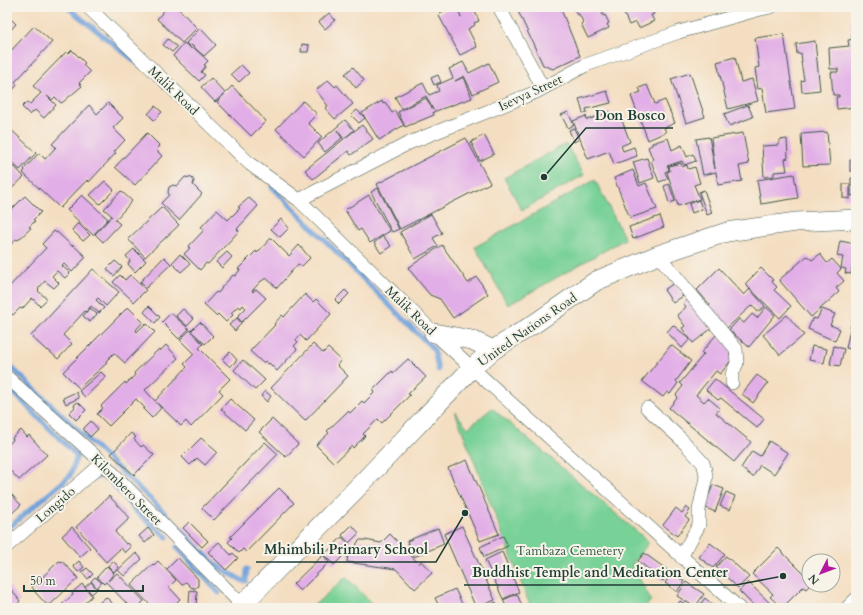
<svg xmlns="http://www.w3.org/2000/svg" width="863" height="615" font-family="Cardo,serif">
<rect width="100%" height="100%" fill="#f7f3e8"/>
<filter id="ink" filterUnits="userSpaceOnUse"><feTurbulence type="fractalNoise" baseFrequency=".025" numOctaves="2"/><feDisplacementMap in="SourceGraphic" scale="8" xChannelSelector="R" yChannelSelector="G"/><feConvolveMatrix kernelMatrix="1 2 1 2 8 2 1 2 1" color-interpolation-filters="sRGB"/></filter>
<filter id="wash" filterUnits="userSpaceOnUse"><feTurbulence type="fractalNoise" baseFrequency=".012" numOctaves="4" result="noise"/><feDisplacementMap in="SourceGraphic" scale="16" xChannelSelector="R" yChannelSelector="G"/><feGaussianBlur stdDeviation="0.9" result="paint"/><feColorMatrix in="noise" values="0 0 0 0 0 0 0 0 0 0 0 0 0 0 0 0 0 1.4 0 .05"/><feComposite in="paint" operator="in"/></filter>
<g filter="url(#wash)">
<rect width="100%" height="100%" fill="#f4dec1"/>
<path fill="#78d197" stroke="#4c8766" d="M 566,144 L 584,175 L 522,210 L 504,178 Z
M 595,180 L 625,239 L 508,305 L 475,247 Z
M 492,408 L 649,542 L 632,565 L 651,600 L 645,608 L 531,608 L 455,412 L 468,428 Z
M 346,577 L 376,608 L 311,608 Z"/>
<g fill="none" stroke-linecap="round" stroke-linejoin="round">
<path stroke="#70a2db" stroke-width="5" d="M 67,7 L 140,65
M 272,187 L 434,350 L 438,370
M 7,363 L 164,512 L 193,543 L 217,566 L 243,581 L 246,581 L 247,569
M 7,386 L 77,456 L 70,476 L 7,529
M 91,479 L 105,475 L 135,511 L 167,537
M 177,547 L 219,593"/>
</g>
<g id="blocks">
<path fill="#e2aee7" d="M 167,7 L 177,7 L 197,28 L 182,43 L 157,19 Z
M 451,7 L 457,7 L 461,17 L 457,7 L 473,7 L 479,21 L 474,23 L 475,25 L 468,29 L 477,47 L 460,55 L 438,14 Z
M 527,7 L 560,7 L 580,56 L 553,69 L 543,65 L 518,11 Z
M 573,7 L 602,7 L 604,13 L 602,14 L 603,16 L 605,15 L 609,23 L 607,24 L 609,28 L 588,38 L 581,24 L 583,22 L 579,14 L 577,15 Z
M 621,7 L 651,7 L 654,14 L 651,15 L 654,21 L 639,28 L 636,22 L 629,25 Z
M 329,13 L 335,20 L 325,29 L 319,22 Z
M 8,16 L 16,24 L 7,34 L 7,17 Z
M 851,21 L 856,21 L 856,38 L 852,39 Z
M 34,26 L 52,42 L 15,82 L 17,85 L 11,92 L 10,91 L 7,94 L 7,55 Z
M 200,28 L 216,45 L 204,56 L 191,45 L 208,61 L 204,65 L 206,66 L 201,72 L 205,75 L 199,81 L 173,56 L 184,43 L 192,49 L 186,43 Z
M 784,34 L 795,109 L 766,113 L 762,88 L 758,89 L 755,68 L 759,67 L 755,38 Z
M 168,39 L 177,47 L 172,52 L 163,45 Z
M 856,39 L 856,107 L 837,109 L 836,97 L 839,97 L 839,95 L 833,95 L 831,72 L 838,72 L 838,69 L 830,69 L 829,48 L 849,46 L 848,40 Z
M 815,41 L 820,90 L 802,92 L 801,81 L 804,80 L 801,62 L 802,62 L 801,53 L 797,54 L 796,44 Z
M 302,44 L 309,45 L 308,52 L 301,52 Z
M 72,50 L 85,63 L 83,65 L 90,72 L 79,83 L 82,86 L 63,102 L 61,103 L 55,97 L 52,100 L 47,96 L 56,105 L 44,118 L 35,110 L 30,115 L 22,107 L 27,102 L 30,104 L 41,93 L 33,86 L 66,52 L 68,54 Z
M 735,57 L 741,82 L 752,79 L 758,101 L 728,109 L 717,62 Z
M 463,62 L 469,73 L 489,63 L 498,82 L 473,94 L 464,76 L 455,81 L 464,77 L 472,98 L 433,112 L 434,115 L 405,127 L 398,112 L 426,98 L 433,110 L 426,96 L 402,109 L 395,97 L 423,83 L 429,95 L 439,91 L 437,85 L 453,78 L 449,69 Z
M 241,65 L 249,73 L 239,82 L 231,74 Z
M 353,67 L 364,80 L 356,88 L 345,74 Z
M 690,73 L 705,117 L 686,123 L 671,79 Z
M 438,75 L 441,82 L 434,85 L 431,78 Z
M 211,78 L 225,93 L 215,102 L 201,87 Z
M 328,80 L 335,87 L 337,85 L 353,104 L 335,119 L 325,108 L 328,106 L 316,90 Z
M 647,85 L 655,104 L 665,100 L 675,123 L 664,128 L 666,132 L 648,140 L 631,96 L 641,92 L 639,88 Z
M 232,86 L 266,121 L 251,136 L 217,102 Z
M 607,91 L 611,103 L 586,109 L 587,112 L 583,113 L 579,99 Z
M 303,101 L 317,114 L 308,123 L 322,137 L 304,156 L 276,129 Z
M 382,101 L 383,104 L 385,102 L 392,113 L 395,111 L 404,125 L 379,140 L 362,113 Z
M 108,103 L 123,118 L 113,128 L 125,140 L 114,152 L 116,153 L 89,182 L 87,180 L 60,208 L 23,173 L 25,170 L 24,169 L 39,153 L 45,159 L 56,147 L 52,144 L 89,105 L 97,114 Z
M 748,105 L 753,117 L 729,126 L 724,114 Z
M 155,106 L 162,112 L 154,120 L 148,114 Z
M 357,110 L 365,118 L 359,123 L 351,115 Z
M 568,112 L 574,125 L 568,128 L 561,115 Z
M 610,112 L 612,118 L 620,115 L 630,142 L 621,146 L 623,151 L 634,147 L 637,156 L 614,164 L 609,151 L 588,159 L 573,121 L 586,116 L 587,120 Z
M 345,120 L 354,130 L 345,138 L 362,125 L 373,139 L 351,155 L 348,151 L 313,179 L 305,170 L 344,139 L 337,130 L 342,138 L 325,152 L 318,143 Z
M 7,126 L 36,153 L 20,170 L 7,158 Z
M 574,128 L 579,139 L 574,142 L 569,130 Z
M 827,132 L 830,165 L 803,166 L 801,134 Z
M 147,133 L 160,146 L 156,150 L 162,156 L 135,185 L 115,167 Z
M 743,133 L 749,164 L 739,166 L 742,181 L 718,185 L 716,172 L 703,175 L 696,139 L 709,137 L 715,169 L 711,138 Z
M 484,135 L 494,154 L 480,161 L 471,142 Z
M 466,138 L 490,183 L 400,229 L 377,184 Z
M 668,138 L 672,150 L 682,145 L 687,157 L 693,154 L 696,161 L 684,165 L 682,161 L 667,166 L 668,166 L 669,170 L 665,172 L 668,179 L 659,182 L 651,161 L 653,160 L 648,147 L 652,145 L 652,143 Z
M 787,139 L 788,158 L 785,159 L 787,171 L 774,172 L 774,176 L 764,177 L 762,146 L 779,145 L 779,140 Z
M 855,157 L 856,157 L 856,171 L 850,171 L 850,160 L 855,160 Z
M 647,158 L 654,178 L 640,183 L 633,162 Z
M 681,163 L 682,167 L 687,165 L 688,169 L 695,167 L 700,183 L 694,185 L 700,199 L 678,206 L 667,172 L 670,171 L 669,166 Z
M 14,166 L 24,177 L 7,193 L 7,173 Z
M 633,170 L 639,186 L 646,183 L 657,209 L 630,218 L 614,178 Z
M 794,174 L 798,198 L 761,204 L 757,180 Z
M 185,177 L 192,178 L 194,181 L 193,185 L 202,194 L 179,220 L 161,203 L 169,195 L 168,192 L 169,187 L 173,185 L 177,186 Z
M 851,178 L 856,178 L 856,195 L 851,196 Z
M 105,181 L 114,190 L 100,204 L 90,195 Z
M 669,184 L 675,201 L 669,203 L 664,186 Z
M 843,184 L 850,184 L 850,199 L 843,198 Z
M 378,188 L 399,229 L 392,232 L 371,192 Z
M 704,190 L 712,213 L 707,215 L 699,192 Z
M 121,191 L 132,201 L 115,220 L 120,224 L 103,242 L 95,234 L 112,216 L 104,209 Z
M 82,195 L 108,219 L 93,235 L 67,210 Z
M 369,195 L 390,231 L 370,243 L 361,229 L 358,231 L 345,210 Z
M 25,196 L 41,212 L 33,220 L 35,221 L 29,227 L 31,228 L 18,240 L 16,239 L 7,249 L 7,214 Z
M 249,198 L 258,206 L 237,229 L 239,231 L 208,264 L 206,263 L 200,270 L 184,254 L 190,248 L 188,247 L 204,230 L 201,227 L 217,210 L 228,220 L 240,208 L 238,207 Z
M 699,200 L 702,209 L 692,213 L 689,204 Z
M 162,207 L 179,225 L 145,257 L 128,239 Z
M 431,214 L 442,233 L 433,238 L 438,246 L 415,259 L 400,232 Z
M 660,216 L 664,227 L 633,239 L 629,227 Z
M 281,219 L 289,228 L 280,237 L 271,229 Z
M 78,223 L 90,235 L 83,241 L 72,230 Z
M 54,231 L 57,233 L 57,232 L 72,246 L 73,245 L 86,257 L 72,272 L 64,264 L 62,266 L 70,273 L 65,278 L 57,271 L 52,276 L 59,283 L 54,288 L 45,281 L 38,289 L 39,290 L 38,291 L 47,299 L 40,306 L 32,298 L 22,309 L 20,308 L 13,315 L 7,310 L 7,289 L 46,248 L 42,244 Z
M 383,236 L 391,246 L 381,253 L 374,243 Z
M 271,238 L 289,256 L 299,245 L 310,258 L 302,266 L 298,264 L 277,288 L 266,278 L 260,282 L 252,291 L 253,292 L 256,289 L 266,298 L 242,322 L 237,317 L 246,308 L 243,305 L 241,308 L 238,306 L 231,313 L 233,315 L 226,322 L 218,314 L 216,316 L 204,305 L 216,292 L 218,293 L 222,288 L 221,288 L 233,275 L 235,276 L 240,270 L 238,269 L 256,251 L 257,253 Z
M 840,241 L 856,244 L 851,274 L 845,273 L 846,269 L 841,268 L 843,257 L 837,256 Z
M 442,245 L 468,283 L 477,277 L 488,294 L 453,318 L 440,299 L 430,295 L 408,268 Z
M 134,249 L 146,261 L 135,272 L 128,264 L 130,261 L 126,256 Z
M 227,252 L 232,257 L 222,268 L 216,262 Z
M 180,254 L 190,264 L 181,272 L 172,263 Z
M 820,254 L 827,263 L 832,259 L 841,269 L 837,273 L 844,281 L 836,288 L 839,292 L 811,317 L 779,280 L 807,256 L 812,260 Z
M 164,257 L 171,264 L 146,288 L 140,282 Z
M 115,261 L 122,267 L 114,276 L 107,269 Z
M 719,268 L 744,295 L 750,289 L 765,306 L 758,312 L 752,305 L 727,328 L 705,310 L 710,305 L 697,290 Z
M 761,268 L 773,280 L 772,282 L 777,287 L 774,290 L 791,306 L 780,318 L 745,284 Z
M 93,269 L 119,292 L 106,306 L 98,298 L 96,300 L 104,308 L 99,313 L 91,306 L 86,312 L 85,311 L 63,335 L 72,344 L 58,359 L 48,350 L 47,351 L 31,336 Z
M 120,275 L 125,280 L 130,275 L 146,290 L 134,302 L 113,282 Z
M 674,283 L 683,296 L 673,303 L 664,290 Z
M 345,290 L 349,294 L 339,304 L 335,300 Z
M 305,294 L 313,302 L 316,299 L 331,314 L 306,341 L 300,335 L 296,340 L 298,342 L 294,346 L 297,349 L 277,371 L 269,363 L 268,364 L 265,361 L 263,363 L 250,351 L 275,325 L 274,324 L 282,315 L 284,317 Z
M 689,298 L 712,328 L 693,343 L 682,328 L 685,326 L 677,315 L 686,307 L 683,303 Z
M 149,306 L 160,317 L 155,323 L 144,312 Z
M 855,306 L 856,306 L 856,350 L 846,348 Z
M 128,307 L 143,322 L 136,330 L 137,332 L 146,323 L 155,332 L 125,363 L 114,353 L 106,361 L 107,363 L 79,388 L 63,372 Z
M 766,307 L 775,315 L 749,347 L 729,330 L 739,319 L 744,323 L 752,314 L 757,318 Z
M 90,308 L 97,314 L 90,322 L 83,316 Z
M 183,309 L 194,319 L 187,326 L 176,316 Z
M 822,309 L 835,314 L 830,325 L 840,329 L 835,341 L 808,329 L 813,318 L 817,319 Z
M 171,313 L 189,329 L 179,339 L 162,322 Z
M 787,315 L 804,335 L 780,355 L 763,335 Z
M 237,318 L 241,323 L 235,331 L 229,325 Z
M 200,322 L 213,336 L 205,344 L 191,331 Z
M 673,325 L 690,339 L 682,348 L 667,332 Z
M 190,330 L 203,344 L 199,348 L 230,379 L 219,390 L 223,394 L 191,427 L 186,421 L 181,426 L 156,402 L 161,408 L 152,418 L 143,409 L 145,408 L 136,399 L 109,426 L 97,414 L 103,408 L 101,406 L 125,382 L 126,384 L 135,375 L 134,373 L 159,349 L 160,351 L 166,345 L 178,358 L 145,390 L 155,401 L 187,367 L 184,364 L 194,354 L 180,340 Z
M 716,335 L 733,350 L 729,355 L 733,358 L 720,374 L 716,371 L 696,395 L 704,402 L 708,398 L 720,408 L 716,413 L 751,442 L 734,462 L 669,408 L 678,397 L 676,395 L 683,386 L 680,383 L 704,354 L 701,353 Z
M 313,344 L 323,353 L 328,348 L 341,360 L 337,365 L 348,376 L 305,421 L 271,388 Z
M 671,345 L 691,361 L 676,381 L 678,383 L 670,394 L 667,392 L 663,397 L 642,381 Z
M 812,346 L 827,349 L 824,363 L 809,360 Z
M 834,346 L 844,349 L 840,366 L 830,364 Z
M 230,352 L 237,360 L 230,367 L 222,359 Z
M 408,359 L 426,377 L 408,394 L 410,395 L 382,423 L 378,419 L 363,434 L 365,436 L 353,448 L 352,446 L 334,463 L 316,445 L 329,433 L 327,431 L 348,411 L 350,413 L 362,401 L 364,403 L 375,392 L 373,390 L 392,371 L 393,373 Z
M 243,360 L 265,380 L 255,390 L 234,370 Z
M 101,372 L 106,377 L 85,397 L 79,391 Z
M 757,375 L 768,383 L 753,403 L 742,394 Z
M 715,379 L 764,419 L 757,428 L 721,398 L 718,400 L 706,390 Z
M 265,391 L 271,396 L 267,402 L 261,396 Z
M 76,392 L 79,398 L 66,404 L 63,398 Z
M 230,399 L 254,420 L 245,430 L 221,409 Z
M 78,402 L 86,410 L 76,420 L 69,413 L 75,407 L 74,405 Z
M 272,419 L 298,444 L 286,457 L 259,432 Z
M 91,421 L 98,429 L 90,437 L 84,430 L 84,428 Z
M 21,430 L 27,437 L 29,435 L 47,455 L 19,480 L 7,467 L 7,456 L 9,453 L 7,451 L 7,446 L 13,440 L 12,438 Z
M 131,433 L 136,437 L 134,439 L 141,447 L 143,445 L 154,455 L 134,475 L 111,454 Z
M 201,438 L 217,452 L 205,465 L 197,458 L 190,465 L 182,457 Z
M 769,441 L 788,453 L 774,474 L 760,465 L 753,477 L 741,468 L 752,451 L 760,456 Z
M 265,442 L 278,454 L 214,520 L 202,508 Z
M 467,460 L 499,534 L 480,541 L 448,468 Z
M 713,485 L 724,489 L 715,512 L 704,507 Z
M 279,488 L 294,503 L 246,552 L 243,549 L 239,553 L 228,542 L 232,538 L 230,537 Z
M 726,492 L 735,496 L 730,510 L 720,506 Z
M 11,494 L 21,505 L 11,514 L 7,509 L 7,498 Z
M 109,496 L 130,518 L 115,532 L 126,544 L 128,543 L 131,547 L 125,553 L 121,548 L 106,562 L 95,550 L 96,549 L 76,527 Z
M 686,507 L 690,510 L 685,517 L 689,520 L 677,536 L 663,525 L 676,508 L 682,513 Z
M 189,522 L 208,541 L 202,547 L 183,528 Z
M 352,525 L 359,533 L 349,543 L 342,535 Z
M 462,526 L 495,600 L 476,608 L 444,534 Z
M 72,527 L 90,548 L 80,557 L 62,536 Z
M 148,528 L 154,535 L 145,543 L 139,536 Z
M 438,528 L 444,544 L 414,557 L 407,541 Z
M 390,534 L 419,564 L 421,561 L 432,573 L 415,589 L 396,569 L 347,562 L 349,549 L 356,550 L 357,543 L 360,540 L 365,540 L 381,543 Z
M 503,536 L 508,546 L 484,557 L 480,547 Z
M 342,537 L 349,545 L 342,552 L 344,555 L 334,565 L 324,555 Z
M 219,542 L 231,555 L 233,553 L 238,558 L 226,570 L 208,552 Z
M 710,543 L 725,554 L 713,568 L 699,557 Z
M 778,548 L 808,578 L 809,576 L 809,585 L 810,585 L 806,589 L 803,587 L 782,608 L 770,597 L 773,594 L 752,574 Z
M 502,552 L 519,592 L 503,599 L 485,560 Z
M 136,553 L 142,559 L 124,576 L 118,570 Z
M 644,553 L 670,572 L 663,581 L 638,561 Z
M 323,555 L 329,562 L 300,591 L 293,584 Z
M 726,556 L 749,577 L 738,588 L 716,567 Z
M 178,558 L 198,579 L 198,586 L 194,589 L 193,587 L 192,588 L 186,582 L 182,585 L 167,569 Z
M 59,561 L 61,562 L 62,561 L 78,578 L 50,605 L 48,604 L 47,605 L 35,592 L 35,591 L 32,587 Z
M 79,561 L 84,567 L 78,572 L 73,566 Z
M 113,561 L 119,567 L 114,572 L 108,566 Z
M 158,561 L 176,580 L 169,587 L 180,599 L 171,608 L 153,608 L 131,585 L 153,564 L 154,565 Z
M 107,566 L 114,573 L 108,581 L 117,573 L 144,601 L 137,608 L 131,608 L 106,582 L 104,584 L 102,582 L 97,588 L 91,581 L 95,577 L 101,582 L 97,577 Z
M 87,568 L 93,574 L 88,579 L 82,572 Z
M 672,573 L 684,581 L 677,592 L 665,583 Z
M 91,582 L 97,589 L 92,594 L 85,587 Z
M 686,582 L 704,594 L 695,607 L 677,596 Z
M 748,582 L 774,607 L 774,606 L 776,608 L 756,608 L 739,591 Z
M 7,584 L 20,601 L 14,608 L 7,608 Z
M 82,584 L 92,596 L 79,608 L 58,608 L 73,595 L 72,593 Z
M 455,589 L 464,608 L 440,608 L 435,598 Z
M 190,590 L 197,591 L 196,608 L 192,608 L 191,605 L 189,604 Z
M 517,594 L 523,608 L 507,608 L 503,600 Z
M 106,597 L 114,605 L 112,606 L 114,608 L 93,608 Z
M 705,598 L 714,606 L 713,608 L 698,608 Z
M 680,601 L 691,608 L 675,608 Z
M 496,602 L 499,608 L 479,608 L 483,606 L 484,608 Z"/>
</g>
</g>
<g filter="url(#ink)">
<use href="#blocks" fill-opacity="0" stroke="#3f5549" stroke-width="1"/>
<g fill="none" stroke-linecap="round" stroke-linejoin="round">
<defs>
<path id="street" d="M 88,7 L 250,164 L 299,200 L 434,333 L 472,368 L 739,608
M 499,7 L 543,88
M 299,200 L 409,143 L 536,92 L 586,65 L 679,32 L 757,10 L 771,7
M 658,255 L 736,349 L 737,363 L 732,374 L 732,383
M 7,377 L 103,463 L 242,605
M 647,408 L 681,439 L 703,463 L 705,470 L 706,477 L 699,510 L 699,525 L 681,557
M 7,546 L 103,463
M 847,608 L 856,599"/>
<path id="secondary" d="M 434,333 L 472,340 L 493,350
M 239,608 L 361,484 L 472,368 L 493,350 L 537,322 L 596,281 L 658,255 L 727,232 L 796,222 L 856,219"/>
</defs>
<use href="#street" stroke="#3f5549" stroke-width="14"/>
<use href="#secondary" stroke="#3f5549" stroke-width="20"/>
<use href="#street" stroke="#fff" stroke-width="13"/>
<use href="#secondary" stroke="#fff" stroke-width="19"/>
</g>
</g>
<g text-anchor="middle" stroke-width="4" stroke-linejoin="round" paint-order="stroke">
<g font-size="13" fill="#1f3d34" stroke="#f7f3e8">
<text transform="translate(174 90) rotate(44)" y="5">Malik Road</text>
<text transform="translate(530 92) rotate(-25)" y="5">Isevya Street</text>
<text transform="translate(411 310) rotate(44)" y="5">Malik Road</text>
<text transform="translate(527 329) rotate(-35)" y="5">United Nations Road</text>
<text transform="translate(127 489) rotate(45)" y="5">Kilombero Street</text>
<text transform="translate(55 504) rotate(-41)" y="5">Longido</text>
</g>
<g font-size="13" fill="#315b48" stroke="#f7f3e8">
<text x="570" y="555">Tambaza Cemetery</text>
</g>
</g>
<path fill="none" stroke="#1f3d34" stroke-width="1.5" d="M544 177L586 128H673M465 513L436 562H256M783 576L736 585H464"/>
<g fill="#1f3d34" stroke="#f7f3e8" stroke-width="1.5">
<circle cx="544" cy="177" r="4"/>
<circle cx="465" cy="513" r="4"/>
<circle cx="783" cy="576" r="4"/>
</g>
<g font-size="14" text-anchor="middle" font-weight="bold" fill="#1f3d34" stroke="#f7f3e8" stroke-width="4" stroke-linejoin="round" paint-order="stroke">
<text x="630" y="120">Don Bosco</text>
<text x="346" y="554">Mhimbili Primary School</text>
<text x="600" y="577">Buddhist Temple and Meditation Center</text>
</g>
<rect width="863" height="615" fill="none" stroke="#f7f3e8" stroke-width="24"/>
<g transform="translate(821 573) rotate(228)"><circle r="19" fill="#f7f3e8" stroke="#a1aaa0"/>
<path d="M0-3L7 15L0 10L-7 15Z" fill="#b5179e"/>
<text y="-6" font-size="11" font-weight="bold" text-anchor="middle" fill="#1f3d34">N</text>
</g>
<path d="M24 585v6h119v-6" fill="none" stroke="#1f3d34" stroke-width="2"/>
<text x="30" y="585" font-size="12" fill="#1f3d34" stroke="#f7f3e8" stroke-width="3" paint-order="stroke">50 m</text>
</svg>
